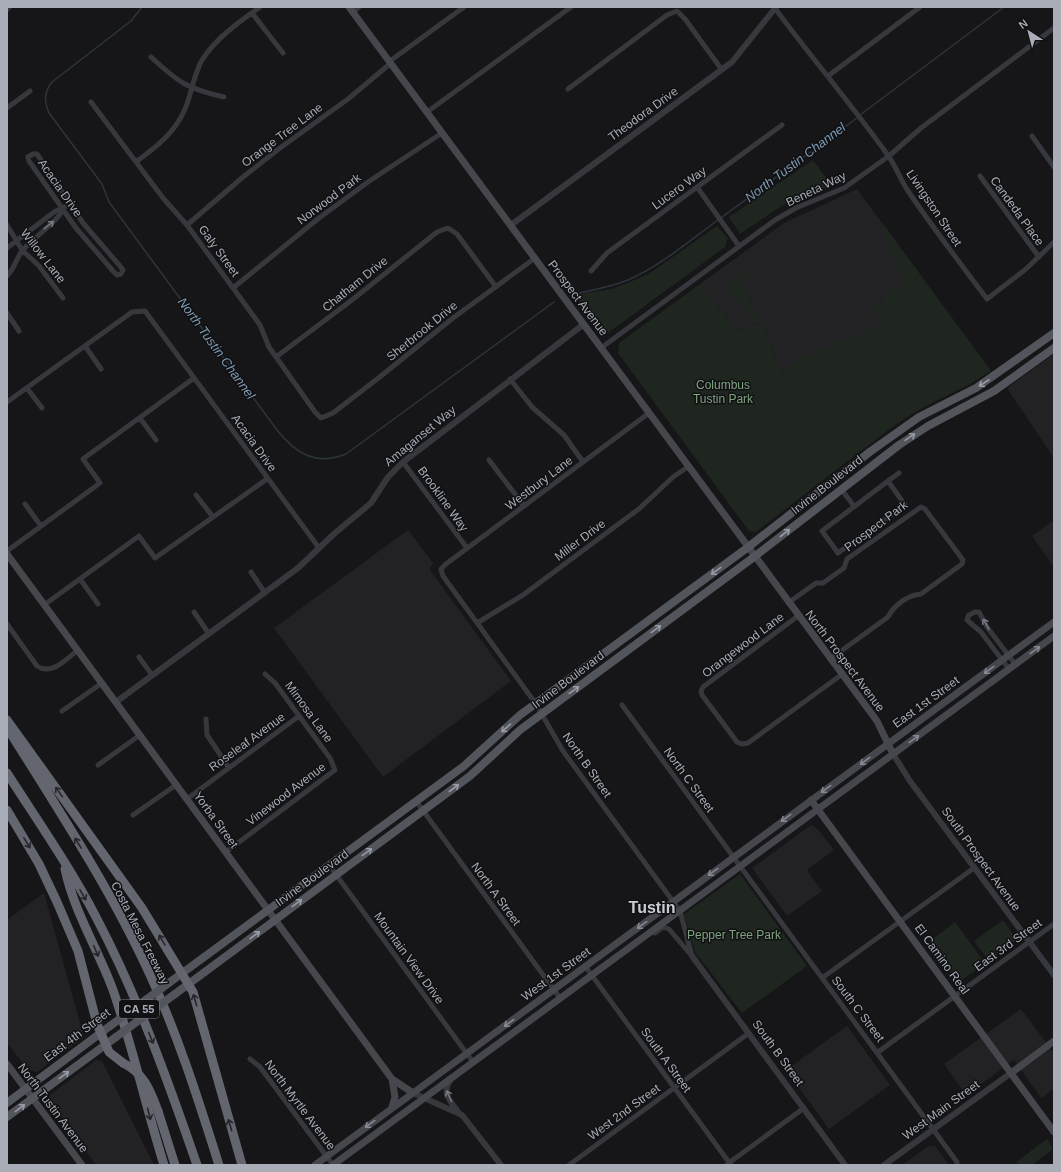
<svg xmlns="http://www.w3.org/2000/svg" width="1061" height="1172" font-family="Arial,sans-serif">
<rect width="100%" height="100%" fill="#161618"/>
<path fill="#222225" d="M 857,189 L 991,371 L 903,419 L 844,464 L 783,378 L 763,326 L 758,324 L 737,332 L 700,284 L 784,223 Z
M 1054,354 L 1054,458 L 1007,388 Z
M 1054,520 L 1054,567 L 1032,536 Z
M 408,530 L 433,563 L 431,566 L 430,570 L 511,681 L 383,777 L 274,628 Z
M 811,825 L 818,829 L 834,850 L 807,870 L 822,891 L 787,916 L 752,868 Z
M 44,893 L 84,1037 L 37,1072 L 28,1070 L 7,1043 L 7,920 Z
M 1021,1009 L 1054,1053 L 1054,1089 L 1041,1098 L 1014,1060 L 966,1095 L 944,1064 Z
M 847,1026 L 890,1085 L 829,1129 L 786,1070 Z
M 96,1060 L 102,1061 L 154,1165 L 96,1165 L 49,1101 L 50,1095 Z
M 929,1146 L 935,1146 L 949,1165 L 902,1165 Z"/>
<path fill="#1e261f" d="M 813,160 L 832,186 L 783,205 L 740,234 L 729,217 Z
M 884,225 L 991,371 L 970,384 L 925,406 L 893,426 L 756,532 L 749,531 L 618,353 L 619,343 L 700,284 L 737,332 L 758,324 L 763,326 L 783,378 L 786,377 L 784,367 L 795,363 L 794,360 L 883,325 L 870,307 L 875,303 L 879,307 L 889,291 L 905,284 L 881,227 Z
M 717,226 L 728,238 L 725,247 L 608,333 L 601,332 L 575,295 L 612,289 L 647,275 Z
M 747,270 L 751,277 L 742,281 L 758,321 L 754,322 L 726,285 Z
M 740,874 L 807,966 L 742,1013 L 695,952 L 684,914 Z
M 1003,920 L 1017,940 L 989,961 L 974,941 Z
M 955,922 L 985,963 L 958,983 L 928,943 Z
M 1047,1139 L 1053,1149 L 1032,1165 L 1019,1165 L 1016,1162 Z"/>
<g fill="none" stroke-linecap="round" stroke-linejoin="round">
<path stroke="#2c353c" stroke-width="1.5" d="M 142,7 L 131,21 L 52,82 C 44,92 44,101 49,113 L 102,184 L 109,202 L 277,430 C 296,454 316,466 346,454 L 554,302
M 860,115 L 1004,7
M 722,217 L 857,118
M 575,294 C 592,290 611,287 628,280 C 662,265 689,241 718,220"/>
<path stroke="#37383d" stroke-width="5" d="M 774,7 C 811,57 851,104 887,154 C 896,166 900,179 908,191 C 933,228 960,263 987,299 L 1026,269 L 1054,242
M 353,12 L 359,7
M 252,13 L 283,53
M 151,57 C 179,83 188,89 224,97
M 390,61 L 464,7
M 828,76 L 920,7
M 568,89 L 667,15 L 677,11 L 685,19 L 722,70
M 91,102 L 163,198 L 187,225 L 260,325 L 269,347 L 315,412 L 321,418 L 333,413 L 381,376 L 453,318 L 535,258
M 7,108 L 30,91
M 427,112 L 571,7
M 1032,136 L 1054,167
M 33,154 L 37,154 L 83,223 L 120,266 L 123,270 L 121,274 L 117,275 L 113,271 L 76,228 L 29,161 L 28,157 Z
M 136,162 C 156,147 175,133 185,109 C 192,93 193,76 202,60 C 216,38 239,22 260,7
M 980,176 L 1039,257
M 697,187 L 739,246
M 7,225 L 22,250 L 39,266 L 63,298
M 187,225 L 243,177 L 280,148 L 348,99 L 391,63
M 7,248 L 54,212 L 70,204
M 591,271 L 607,253 L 782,125
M 7,276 C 15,268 16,258 23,250 C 35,236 55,224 63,210
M 233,288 L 319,218 L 368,182 L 442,133
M 7,313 L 19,331
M 85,346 L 101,369
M 601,348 L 775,220 L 796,208 L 844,188 L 889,156 L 921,128 L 1054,28
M 276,357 L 352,300 L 437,232 L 448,228 L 457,234 L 496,287
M 510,379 L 532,407 L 564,435 L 583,462
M 27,388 L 42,408
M 7,402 L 132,312 L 145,311 L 319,548
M 649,413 L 446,564 L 441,569 L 443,576 L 536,704 L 563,751 L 680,911 L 692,956
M 140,418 L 156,440
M 489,460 L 524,506
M 403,462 L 467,548
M 888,481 L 905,505 L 838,553 L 822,531 Z
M 888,481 L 899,473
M 841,489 L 854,506
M 196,495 L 213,517
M 25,504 L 41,526
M 7,551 L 100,483 L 83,459 L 194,378
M 251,572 L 265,593
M 80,579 L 98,604
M 788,603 L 816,583 L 823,583 L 844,568 L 847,559 L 921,507 L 925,509 L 963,560 L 962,564 L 921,594 C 908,595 894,605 888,617 L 830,659
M 44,605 L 139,536 L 155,558 L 267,479
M 194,612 L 209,634
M 798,616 L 703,687 L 701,691 L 702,695 L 737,742 L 742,744 L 748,743 L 841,675
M 477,623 L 523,595 L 640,508 L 673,477 L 689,466
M 7,624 L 37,666 C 52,676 66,659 78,650
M 139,657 L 152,675
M 1009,669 L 981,632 L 967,620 L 969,615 L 975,612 L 979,612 L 987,627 L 1015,664
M 622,705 L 957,1162 L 957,1165
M 62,711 L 102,683
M 206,719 L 207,735 L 229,768
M 98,765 L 140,735
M 187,799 L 299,716
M 416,801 L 560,998
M 133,815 L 176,785
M 226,852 L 335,770 L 330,758 L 275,683 L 265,674
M 329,865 L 473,1062
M 655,933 L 663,927 L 669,929 L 691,955
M 585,966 L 731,1165
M 822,978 L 974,868
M 878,1052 L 1054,924
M 250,1059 L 260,1067 L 333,1165
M 569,1165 L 749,1033
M 726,1165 L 804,1108"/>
<path stroke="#37383d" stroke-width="6" d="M 7,9 L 9,7
M 511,225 L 732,62 L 776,7
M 116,702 L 298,568 L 335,533 L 371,503 L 388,477 L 403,462 L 584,324
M 893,754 L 910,781 L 1054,975
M 692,956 L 845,1165
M 450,1081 C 441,1093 451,1102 459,1113
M 413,1093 L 462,1115 L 501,1165
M 884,1165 L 1011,1073"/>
<path stroke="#45474d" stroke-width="7" d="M 349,7 L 877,721 L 893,754
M 7,554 L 392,1079 L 413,1093
M 811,800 L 1054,1132
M 7,1064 L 82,1165
M 1011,1073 L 1054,1041
M 392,1079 L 395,1097 L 392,1107
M 315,1165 L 1054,622
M 333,1165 L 1054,636"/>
<path stroke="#53555c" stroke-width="8" d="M 162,988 L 464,766 L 520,715 L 747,548 L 871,451 L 919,417 L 976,388 L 1054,333
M 175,994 L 470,776 L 520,730 L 754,557 L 899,445 L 928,426 L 994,391 L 1054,348
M 7,1103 L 110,1026
M 7,1117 L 116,1037"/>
<path stroke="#63666e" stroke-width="9" d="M 7,720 L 142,908 L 193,992 L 242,1165
M 8,729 C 58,809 112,891 151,977 C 179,1038 199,1102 219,1165
M 7,773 C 37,820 70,867 96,917 C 138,997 168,1081 197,1165
M 7,810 L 39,864 L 57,902 L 78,951 L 97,1024 L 109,1052 L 123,1063
M 65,869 C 74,912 98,949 113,990 C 133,1048 146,1107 164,1165
M 158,1111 L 175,1165"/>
<path stroke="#53555c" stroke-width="8" d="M 110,1026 L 162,988
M 116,1037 L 175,994"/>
<path stroke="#63666e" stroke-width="9" d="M 123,1063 C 144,1073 150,1090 158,1111"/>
</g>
<defs><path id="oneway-shaft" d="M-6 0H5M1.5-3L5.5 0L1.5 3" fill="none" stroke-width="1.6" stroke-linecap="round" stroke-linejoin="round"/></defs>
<g stroke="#757881">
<use href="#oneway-shaft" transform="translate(49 225) rotate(-38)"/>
<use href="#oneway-shaft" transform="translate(986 624) rotate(-119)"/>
<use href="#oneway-shaft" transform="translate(449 1096) rotate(-114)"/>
</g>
<g stroke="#979ba6">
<use href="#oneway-shaft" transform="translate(984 383) rotate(147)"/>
<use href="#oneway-shaft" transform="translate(910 437) rotate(-34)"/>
<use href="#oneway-shaft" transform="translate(785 533) rotate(-38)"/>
<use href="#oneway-shaft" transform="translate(716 571) rotate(144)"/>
<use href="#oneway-shaft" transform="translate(656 629) rotate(-36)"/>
<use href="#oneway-shaft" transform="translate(574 690) rotate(-36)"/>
<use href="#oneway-shaft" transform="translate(506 728) rotate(139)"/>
<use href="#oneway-shaft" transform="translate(454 788) rotate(-37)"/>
<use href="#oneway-shaft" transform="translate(367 852) rotate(-36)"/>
<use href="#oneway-shaft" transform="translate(297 903) rotate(-36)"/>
<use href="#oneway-shaft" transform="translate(255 935) rotate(-37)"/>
<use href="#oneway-shaft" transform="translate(64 1075) rotate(-36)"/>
<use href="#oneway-shaft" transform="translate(20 1108) rotate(-37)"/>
</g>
<g stroke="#858993">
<use href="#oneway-shaft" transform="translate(1035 650) rotate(-36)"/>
<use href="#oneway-shaft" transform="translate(989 670) rotate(144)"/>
<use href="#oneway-shaft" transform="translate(914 739) rotate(-36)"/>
<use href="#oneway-shaft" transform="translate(865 761) rotate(144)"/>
<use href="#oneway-shaft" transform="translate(826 789) rotate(144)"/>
<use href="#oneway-shaft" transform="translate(786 818) rotate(144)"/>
<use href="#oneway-shaft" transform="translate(713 872) rotate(144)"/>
<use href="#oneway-shaft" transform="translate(642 925) rotate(144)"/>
<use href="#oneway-shaft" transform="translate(509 1023) rotate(144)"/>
<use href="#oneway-shaft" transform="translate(370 1124) rotate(144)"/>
</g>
<g stroke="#26262a">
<use href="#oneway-shaft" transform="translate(59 792) rotate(-125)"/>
<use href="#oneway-shaft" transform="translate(27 843) rotate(59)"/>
<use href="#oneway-shaft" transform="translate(78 843) rotate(-122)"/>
<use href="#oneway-shaft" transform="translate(83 895) rotate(60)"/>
<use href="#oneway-shaft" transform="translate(162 940) rotate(-121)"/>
<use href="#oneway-shaft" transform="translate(96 951) rotate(67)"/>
<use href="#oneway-shaft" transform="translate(195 1000) rotate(-106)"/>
<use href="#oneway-shaft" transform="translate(151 1038) rotate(68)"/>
<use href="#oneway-shaft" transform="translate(149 1114) rotate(76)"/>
<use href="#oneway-shaft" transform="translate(230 1125) rotate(-106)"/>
</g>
<g text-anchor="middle" stroke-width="3" stroke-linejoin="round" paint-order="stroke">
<rect fill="#111113" stroke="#7b7e86" stroke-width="1" x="119" y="1000" width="40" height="18" rx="3"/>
<g font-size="11" font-weight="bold" fill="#a8adb8">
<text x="139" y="1013">CA 55</text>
</g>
<g font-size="12" fill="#a8adb8" stroke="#111113">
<text transform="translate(643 114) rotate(-36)" y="4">Theodora Drive</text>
<text transform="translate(282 135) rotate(-37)" y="4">Orange Tree Lane</text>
<text transform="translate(60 188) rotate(55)" y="4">Acacia Drive</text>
<text transform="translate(679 188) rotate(-36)" y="4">Lucero Way</text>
<text transform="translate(816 189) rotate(-26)" y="4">Beneta Way</text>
<text transform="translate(329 199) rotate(-37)" y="4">Norwood Park</text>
<text transform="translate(934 208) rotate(56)" y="4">Livingston Street</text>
<text transform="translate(1017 211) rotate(54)" y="4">Candeda Place</text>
<text transform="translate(219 251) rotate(54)" y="4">Galy Street</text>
<text transform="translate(43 256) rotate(52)" y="4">Willow Lane</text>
<text transform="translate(355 284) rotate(-39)" y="4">Chatham Drive</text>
<text transform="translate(578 298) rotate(53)" y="4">Prospect Avenue</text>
<text transform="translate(422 331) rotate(-39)" y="4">Sherbrook Drive</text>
<text transform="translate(420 436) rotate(-39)" y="4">Amaganset Way</text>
<text transform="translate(254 443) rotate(54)" y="4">Acacia Drive</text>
<text transform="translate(539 483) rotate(-37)" y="4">Westbury Lane</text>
<text transform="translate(827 485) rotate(-38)" y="4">Irvine Boulevard</text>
<text transform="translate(443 499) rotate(54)" y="4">Brookline Way</text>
<text transform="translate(876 526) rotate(-37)" y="4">Prospect Park</text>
<text transform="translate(580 540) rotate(-37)" y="4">Miller Drive</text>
<text transform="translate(743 645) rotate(-37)" y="4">Orangewood Lane</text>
<text transform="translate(845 661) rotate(53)" y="4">North Prospect Avenue</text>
<text transform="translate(568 680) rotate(-37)" y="4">Irvine Boulevard</text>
<text transform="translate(926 702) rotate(-36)" y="4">East 1st Street</text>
<text transform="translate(309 712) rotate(54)" y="4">Mimosa Lane</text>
<text transform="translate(247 742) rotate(-36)" y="4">Roseleaf Avenue</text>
<text transform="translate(587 765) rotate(55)" y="4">North B Street</text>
<text transform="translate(689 780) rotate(54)" y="4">North C Street</text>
<text transform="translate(286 794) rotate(-37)" y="4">Vinewood Avenue</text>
<text transform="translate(216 820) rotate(54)" y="4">Yorba Street</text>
<text transform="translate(981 859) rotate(54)" y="4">South Prospect Avenue</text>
<text transform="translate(312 878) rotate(-36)" y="4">Irvine Boulevard</text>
<text transform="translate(496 894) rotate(54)" y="4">North A Street</text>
<text transform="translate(140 933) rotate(63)" y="4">Costa Mesa Freeway</text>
<text transform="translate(1008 945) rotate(-36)" y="4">East 3rd Street</text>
<text transform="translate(409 958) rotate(54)" y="4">Mountain View Drive</text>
<text transform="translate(942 959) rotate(54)" y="4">El Camino Real</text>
<text transform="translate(556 974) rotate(-36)" y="4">West 1st Street</text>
<text transform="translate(858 1009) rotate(53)" y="4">South C Street</text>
<text transform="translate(77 1035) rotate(-37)" y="4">East 4th Street</text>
<text transform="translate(778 1053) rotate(54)" y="4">South B Street</text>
<text transform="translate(666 1060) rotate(54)" y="4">South A Street</text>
<text transform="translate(300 1105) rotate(53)" y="4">North Myrtle Avenue</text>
<text transform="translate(53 1108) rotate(53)" y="4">North Tustin Avenue</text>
<text transform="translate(941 1110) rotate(-36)" y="4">West Main Street</text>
<text transform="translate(624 1112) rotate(-36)" y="4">West 2nd Street</text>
</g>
<g font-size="12" fill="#7fa381" stroke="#111113">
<text x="723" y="389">Columbus<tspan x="723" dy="14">Tustin Park</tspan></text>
<text x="734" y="939">Pepper Tree Park</text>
</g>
<g font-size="13" font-style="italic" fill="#7f9bb3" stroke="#111113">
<text transform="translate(795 162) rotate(-37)" y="5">North Tustin Channel</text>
<text transform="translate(217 348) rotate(54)" y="5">North Tustin Channel</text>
</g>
<g font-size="16" font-weight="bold" fill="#c9ccd4" stroke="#111113">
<text x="652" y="913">Tustin</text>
</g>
</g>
<rect width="1061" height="1172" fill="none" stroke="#a8adb8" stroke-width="16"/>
<g transform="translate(1029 32) rotate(324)" stroke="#111113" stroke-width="3" paint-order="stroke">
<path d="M0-3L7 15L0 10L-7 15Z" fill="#a8adb8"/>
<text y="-6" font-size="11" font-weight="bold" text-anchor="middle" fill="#a8adb8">N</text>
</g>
</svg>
